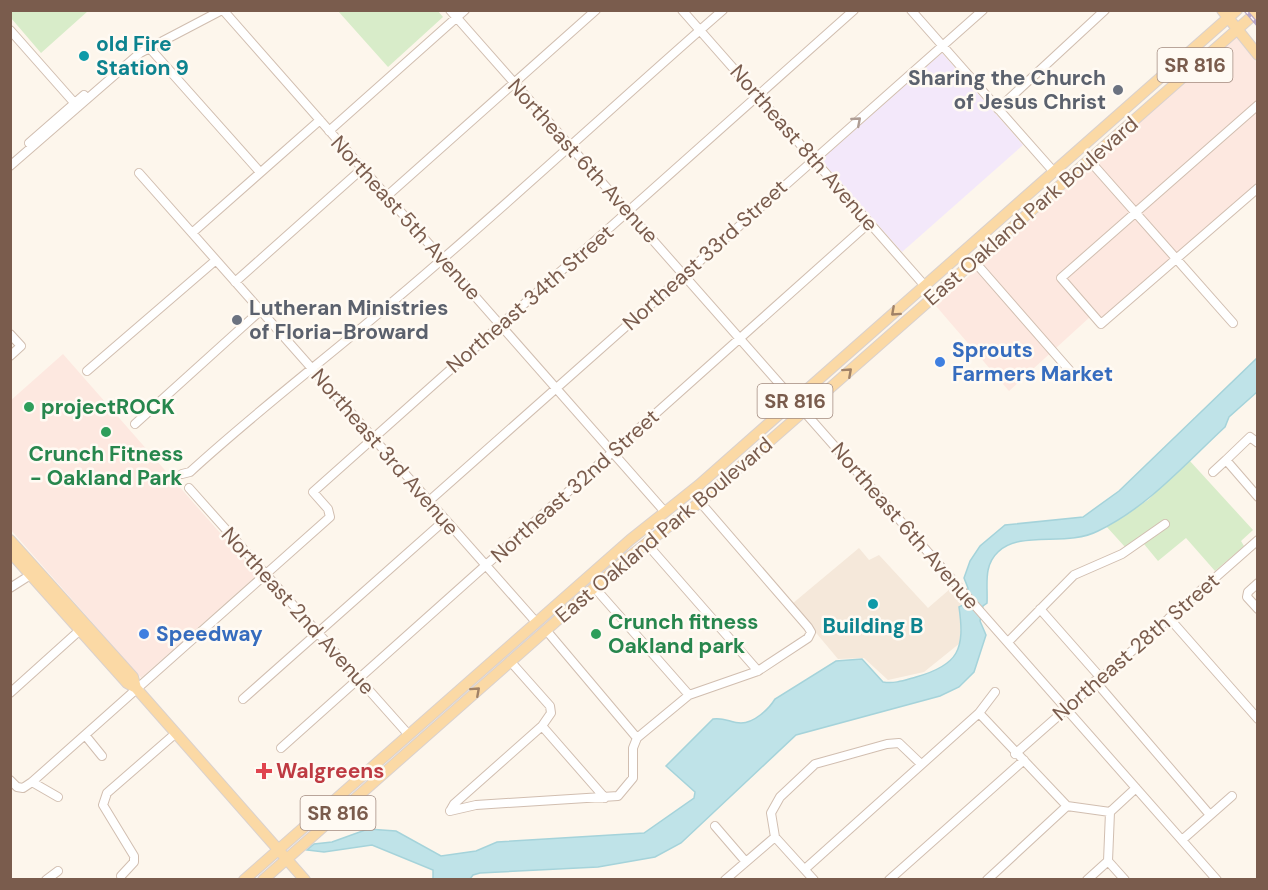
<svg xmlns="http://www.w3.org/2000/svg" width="1268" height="890" font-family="'DM Sans',sans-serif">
<rect width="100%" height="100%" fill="#fdf6ec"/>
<path fill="#f5e8da" d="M 859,548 L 869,560 L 879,555 L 928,608 L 950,589 L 961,602 L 960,643 L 924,672 L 888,680 L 864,658 L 838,659 L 792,604 Z"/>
<path fill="#fde8e0" d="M 1235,35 L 1257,63 L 1257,193 L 1101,329 L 1090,317 L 1009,391 L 936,306 Z
M 63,354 L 257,575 L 141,678 L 11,530 L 10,401 Z"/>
<path fill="#f3e8fa" d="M 942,53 L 1023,145 L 902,252 L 821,160 Z"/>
<path fill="#d8ecc9" d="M 10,11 L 11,10 L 88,11 L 41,53 L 11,18 Z
M 338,11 L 438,11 L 443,17 L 388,67 Z
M 1189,460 L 1253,530 L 1241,541 L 1244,546 L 1215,571 L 1186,538 L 1158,561 L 1139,538 L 1125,547 L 1106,526 L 1148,500 Z"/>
<path fill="#bfe3e8" stroke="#a5d3da" stroke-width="1.5" d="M 1257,358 L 1257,392 L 1229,417 L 1225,427 C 1185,464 1148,507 1098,531 C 1067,547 1020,530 998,552 C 983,566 988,585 987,603 L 983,606 L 980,621 L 986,635 L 974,672 L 959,687 L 940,696 L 796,735 L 681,843 L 655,857 L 598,867 L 480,873 L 473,875 L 470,879 L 433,880 L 433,870 L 372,845 L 324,852 L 307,850 L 314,844 L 332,842 L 368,829 L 396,831 L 441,856 L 476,851 L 497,842 L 644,833 L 694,798 L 695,792 L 666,766 L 713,719 C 724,717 731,723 741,723 C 754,723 769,709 775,699 L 836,661 L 862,659 L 883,682 C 895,684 905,680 916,677 C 959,665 965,649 959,607 L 965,604 L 968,588 L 964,578 L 970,561 L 980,546 L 1005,525 L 1083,517 L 1119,491 Z"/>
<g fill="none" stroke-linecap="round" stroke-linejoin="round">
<defs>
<path id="minor" d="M 223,10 L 665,512
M 450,10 L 1217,880
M 682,10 L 925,286
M 911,10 L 1054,172
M 10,30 L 78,107
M 146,44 L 259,171
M 1258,105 L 1061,278 L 1101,324 L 1258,188
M 998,109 L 1105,10
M 329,131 L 465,10
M 29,143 L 84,95
M 1089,160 L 1233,323
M 10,166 L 140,53 L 222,10
M 139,173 L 536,622
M 387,196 L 596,10
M 192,233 L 320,120
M 974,261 L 1071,372
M 235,282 L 363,168
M 10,334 L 21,346 L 10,356
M 87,371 L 216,260
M 135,424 L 260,311
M 1258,443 L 1250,437 L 1226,460 L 1258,497
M 1213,472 L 1226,460
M 182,474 L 190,472 C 251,416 315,367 378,314 C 496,216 607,111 723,10
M 189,488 L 408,734
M 429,501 L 983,10
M 646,543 L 758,671
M 1258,583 L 1248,592 L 1247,597 L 1258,609
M 594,587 L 689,695
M 10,588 L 35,572
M 1040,609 L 1100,677
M 1169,618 L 1258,719
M 546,630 L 637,738
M 1008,642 L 1074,575 L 1122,554 L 1165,524
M 1095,681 L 1210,815
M 10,693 L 80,630
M 243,699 L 445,520
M 979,713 L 1067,806 L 1110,812
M 542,726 L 605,798
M 85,735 L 102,756
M 281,748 L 869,223
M 1015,754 L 1258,540
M 10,780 L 17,787 L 23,788 L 32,782 L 330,517 L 328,509 L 313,492 L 854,10
M 32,782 L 58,797
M 450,811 L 476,805 L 618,796 L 633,778 L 633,748 L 637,738 L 689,695 L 758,671 L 808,638 L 811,632 L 808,627 L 700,502
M 450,811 L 454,804 L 542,726 L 551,713 L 550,706 L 510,661
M 1110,812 L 1108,861 L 1125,880
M 1110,812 L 1136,788
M 715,826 L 746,862
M 1182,840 L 1232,796
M 805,869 L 979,713 L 995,692
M 121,876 L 134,862 L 134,856 L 103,805 L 107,793 L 176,733
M 46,880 L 58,871
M 725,880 L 775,837
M 814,880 L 775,837 L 771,813 L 780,797 L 815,764 L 887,744 L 899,743 L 921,764
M 889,880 L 1024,760
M 987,880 L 1067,806
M 1087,880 L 1108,861"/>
<path id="major" d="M 1222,10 L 1258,55
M 10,540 L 133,677 L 136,688
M 10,552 L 127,683 L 136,688 L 305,880
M 244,880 L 630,540 L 699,485 L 1237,10
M 263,880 L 629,557 L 700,502 L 804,411 L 1258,11"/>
</defs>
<use href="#minor" stroke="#d1beb0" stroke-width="10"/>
<use href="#major" stroke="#dad1cd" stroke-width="12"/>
<use href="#minor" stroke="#fff" stroke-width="8"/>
<use href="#major" stroke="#fbd9a5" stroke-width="10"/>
<defs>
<path id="rail" d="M 1245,10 L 1258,25"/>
</defs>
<use href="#rail" stroke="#b9a8c9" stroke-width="4"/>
<use href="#rail" stroke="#fffaf3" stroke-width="1.5" stroke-dasharray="4.5" stroke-linecap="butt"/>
</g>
<defs><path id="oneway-chevron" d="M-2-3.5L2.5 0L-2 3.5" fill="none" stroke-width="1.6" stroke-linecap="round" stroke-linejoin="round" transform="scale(1.5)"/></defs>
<use stroke="#af9d94" href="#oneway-chevron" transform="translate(857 121) rotate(-41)"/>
<g stroke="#a18267">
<use href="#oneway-chevron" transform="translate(895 312) rotate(138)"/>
<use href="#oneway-chevron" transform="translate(848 372) rotate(-42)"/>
<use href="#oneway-chevron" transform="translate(476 691) rotate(-42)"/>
</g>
<g fill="#0f9aa8" stroke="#fffaf3" stroke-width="2">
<circle cx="84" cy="56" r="6"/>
<circle cx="873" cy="604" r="6"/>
</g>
<g fill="#6b7280" stroke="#fffaf3" stroke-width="2">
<circle cx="1118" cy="90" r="6"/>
<circle cx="237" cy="320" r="6"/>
</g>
<g fill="#3f7fe0" stroke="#fffaf3" stroke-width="2">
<circle cx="940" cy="362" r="6"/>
<circle cx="144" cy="634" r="6"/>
</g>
<g fill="#2e9e5b" stroke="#fffaf3" stroke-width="2">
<circle cx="29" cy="407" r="6"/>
<circle cx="106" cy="432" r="6"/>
<circle cx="596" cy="634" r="6"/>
</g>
<path fill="#e0444e" stroke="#fffaf3" stroke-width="2" d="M261 762h6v6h6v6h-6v6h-6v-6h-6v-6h6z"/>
<g text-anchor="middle" stroke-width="5" stroke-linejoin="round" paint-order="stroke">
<g fill="#fffaf3" stroke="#a28b7f" stroke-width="1.5">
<rect x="1157.5" y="48" width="75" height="34" rx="4.5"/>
<rect x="757.5" y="384" width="75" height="34" rx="4.5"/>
<rect x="300.5" y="796" width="75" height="34" rx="4.5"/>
</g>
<g font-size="20" font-weight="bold" fill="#7a5c4d">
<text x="1195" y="72">SR 816</text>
<text x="795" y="408">SR 816</text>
<text x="338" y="820">SR 816</text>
</g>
<g font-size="21" font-weight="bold" fill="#0d838f" stroke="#fffaf3" text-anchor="start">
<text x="96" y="51">old Fire<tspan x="96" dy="24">Station 9</tspan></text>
<text x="873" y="633" text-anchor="middle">Building B</text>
</g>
<g font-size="21" font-weight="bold" fill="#5b616d" stroke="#fffaf3" text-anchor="end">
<text x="1106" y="85">Sharing the Church<tspan x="1106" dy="24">of Jesus Christ</tspan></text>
<text x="249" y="315" text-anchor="start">Lutheran Ministries<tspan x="249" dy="24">of Floria-Broward</tspan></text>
</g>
<g font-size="21" fill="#7a5c4d" stroke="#fffaf3">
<text transform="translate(804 148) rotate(49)" y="7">Northeast 8th Avenue</text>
<text transform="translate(583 161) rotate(48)" y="7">Northeast 6th Avenue</text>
<text transform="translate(1031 211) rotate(-41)" y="7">East Oakland Park Boulevard</text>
<text transform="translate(406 218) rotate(48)" y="7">Northeast 5th Avenue</text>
<text transform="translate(705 255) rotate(-42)" y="7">Northeast 33rd Street</text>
<text transform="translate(530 299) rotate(-41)" y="7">Northeast 34th Street</text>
<text transform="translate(385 452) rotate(49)" y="7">Northeast 3rd Avenue</text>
<text transform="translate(575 486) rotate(-42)" y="7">Northeast 32nd Street</text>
<text transform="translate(905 526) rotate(49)" y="7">Northeast 6th Avenue</text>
<text transform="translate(664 530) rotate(-40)" y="7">East Oakland Park Boulevard</text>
<text transform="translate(298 611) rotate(48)" y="7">Northeast 2nd Avenue</text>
<text transform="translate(1136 647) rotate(-41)" y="7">Northeast 28th Street</text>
</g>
<g font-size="21" font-weight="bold" fill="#366cbe" stroke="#fffaf3" text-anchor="start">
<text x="952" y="357">Sprouts<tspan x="952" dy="24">Farmers Market</tspan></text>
<text x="156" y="641">Speedway</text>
</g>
<g font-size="21" font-weight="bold" fill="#27864d" stroke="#fffaf3" text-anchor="start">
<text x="41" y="414">projectROCK</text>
<text x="106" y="461" text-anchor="middle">Crunch Fitness<tspan x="106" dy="24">- Oakland Park</tspan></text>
<text x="608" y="629">Crunch fitness<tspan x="608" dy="24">Oakland park</tspan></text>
</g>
<g font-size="21" font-weight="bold" fill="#be3a42" stroke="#fffaf3" text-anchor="start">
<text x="276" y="778">Walgreens</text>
</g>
</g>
<rect width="1268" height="890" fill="none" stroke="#7a5c4d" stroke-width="24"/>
</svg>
